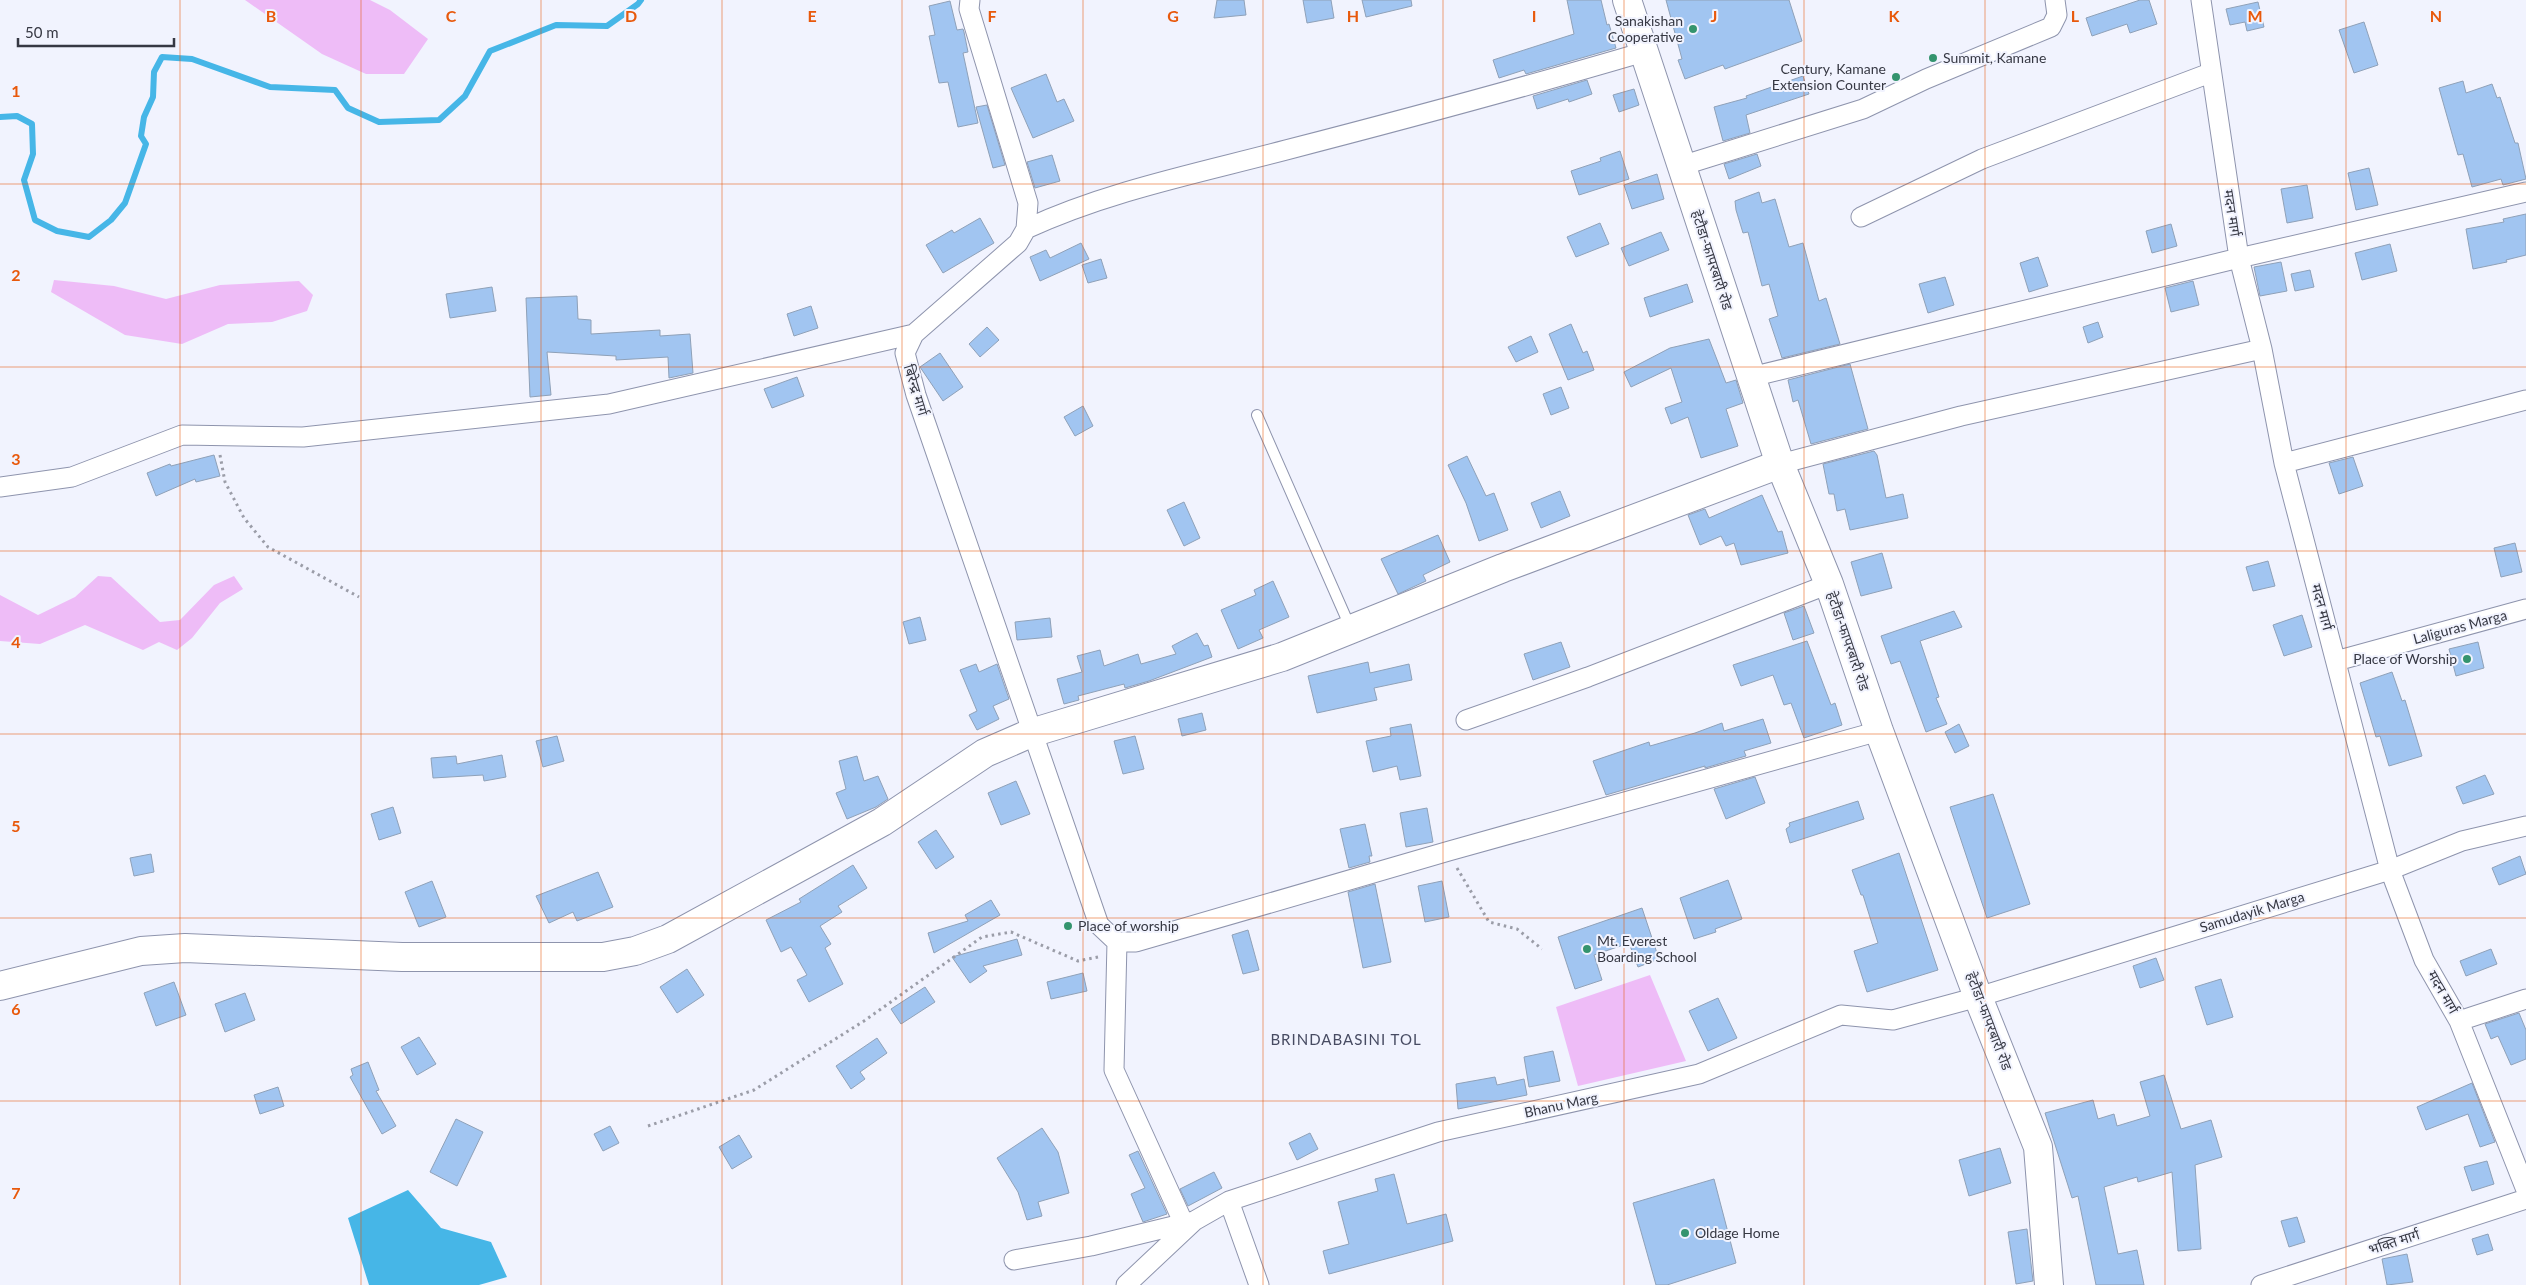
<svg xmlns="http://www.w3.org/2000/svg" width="2526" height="1285" font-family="Lato,'Noto Sans Devanagari',sans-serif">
<rect width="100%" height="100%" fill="#f1f3fe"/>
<path fill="#eebcf7" d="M 245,0 L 370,0 L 390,10 L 428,39 L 404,74 L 366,74 L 322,54 Z
M 54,280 L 114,286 L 166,299 L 220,285 L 299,281 L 313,295 L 307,311 L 272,322 L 228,324 L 182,344 L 125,335 L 51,292 Z
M 98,576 L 111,577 L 160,622 L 180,620 L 214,585 L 234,576 L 243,589 L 220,603 L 192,638 L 177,650 L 159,642 L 143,650 L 85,625 L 40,644 L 0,641 L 0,595 L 38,615 L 75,597 Z
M 1650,975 L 1686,1061 L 1578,1086 L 1556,1007 Z"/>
<path fill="#46b6e7" d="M 408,1190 L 441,1228 L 491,1242 L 507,1277 L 479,1285 L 369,1285 L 348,1218 Z"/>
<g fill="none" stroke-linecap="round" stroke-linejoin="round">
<path stroke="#46b6e7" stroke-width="6" d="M 0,117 L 17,116 L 32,124 L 33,154 L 24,180 L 35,220 L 57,231 L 89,237 L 111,220 L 125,203 L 146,144 L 141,136 L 144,117 L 153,97 L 154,72 L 162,57 L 192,59 L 270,87 L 335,90 L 348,108 L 379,122 L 439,120 L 465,96 L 490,51 L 556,25 L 607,26 L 638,4 L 641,0"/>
</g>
<path fill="#a1c5f1" stroke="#8fa1b8" d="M 1217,0 L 1244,0 L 1246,15 L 1214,18 Z
M 1303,0 L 1331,0 L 1334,18 L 1307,23 Z
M 1362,0 L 1411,0 L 1412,6 L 1366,17 Z
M 1567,0 L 1601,0 L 1607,25 L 1609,24 L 1616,48 L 1526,74 L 1524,70 L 1499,78 L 1493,60 L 1574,34 Z
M 1666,0 L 1789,0 L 1802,41 L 1725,69 L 1723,65 L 1685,79 L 1678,60 L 1682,59 Z
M 2140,0 L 2149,0 L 2157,24 L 2130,33 L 2127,24 L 2092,36 L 2086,18 Z
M 950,1 L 957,30 L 963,29 L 964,32 L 968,52 L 963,53 L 978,123 L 958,127 L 948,82 L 939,83 L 929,36 L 935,35 L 929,6 Z
M 2258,2 L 2264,27 L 2247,31 L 2245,22 L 2230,25 L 2226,9 Z
M 2364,22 L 2378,65 L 2354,73 L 2339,30 Z
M 1046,74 L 1057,102 L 1064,99 L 1074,121 L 1033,138 L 1011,88 Z
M 1803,76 L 1809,94 L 1746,115 L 1750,133 L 1723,141 L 1714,107 L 1747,98 L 1746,96 Z
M 1587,80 L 1592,94 L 1569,102 L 1568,99 L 1537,109 L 1533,96 Z
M 2463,81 L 2466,93 L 2492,84 L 2497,98 L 2500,97 L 2515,143 L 2518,143 L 2526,179 L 2503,185 L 2501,179 L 2472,187 L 2463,154 L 2458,155 L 2439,88 Z
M 1634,89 L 1639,105 L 1619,112 L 1613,95 Z
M 987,105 L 1005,165 L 993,168 L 976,107 Z
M 1620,151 L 1629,179 L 1579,195 L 1571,171 L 1601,161 L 1600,158 Z
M 1757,154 L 1761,166 L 1729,179 L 1724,164 Z
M 1052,155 L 1060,181 L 1035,188 L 1027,162 Z
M 2369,168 L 2378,205 L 2356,210 L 2348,173 Z
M 1657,174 L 1664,199 L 1632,209 L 1624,185 Z
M 2307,185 L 2313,218 L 2287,223 L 2281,189 Z
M 1759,192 L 1762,203 L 1775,199 L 1789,247 L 1803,243 L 1819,301 L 1826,298 L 1840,344 L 1782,358 L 1769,319 L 1778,316 L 1769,284 L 1762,286 L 1748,232 L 1743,233 L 1736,210 L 1735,201 Z
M 2526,214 L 2526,255 L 2506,260 L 2507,262 L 2473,269 L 2466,229 L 2504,222 L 2503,219 Z
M 980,218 L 994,243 L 943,273 L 926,245 L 952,230 L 954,233 Z
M 1600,223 L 1609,244 L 1576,257 L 1567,237 Z
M 2171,224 L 2177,246 L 2152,253 L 2146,231 Z
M 1661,232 L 1669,250 L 1629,266 L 1621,248 Z
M 1081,243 L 1089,259 L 1040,281 L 1030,257 L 1046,250 L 1050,258 Z
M 2390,244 L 2397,271 L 2362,280 L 2355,253 Z
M 2038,257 L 2048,286 L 2029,292 L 2020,263 Z
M 1101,259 L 1107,278 L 1088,283 L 1082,265 Z
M 2281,262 L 2287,291 L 2260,296 L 2254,267 Z
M 2310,270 L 2314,287 L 2295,291 L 2291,274 Z
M 1945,277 L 1954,305 L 1928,313 L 1919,284 Z
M 2193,281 L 2199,305 L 2171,312 L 2165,288 Z
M 1687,284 L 1693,302 L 1650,317 L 1644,298 Z
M 492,287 L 496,311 L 450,318 L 446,294 Z
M 577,296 L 578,319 L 591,320 L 591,334 L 660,330 L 660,336 L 690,334 L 693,373 L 669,378 L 668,357 L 616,360 L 616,356 L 547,352 L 551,395 L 530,397 L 526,298 Z
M 811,306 L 818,328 L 794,336 L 787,314 Z
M 2098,322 L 2103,337 L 2088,343 L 2083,327 Z
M 1571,324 L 1583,353 L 1587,351 L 1594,370 L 1568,380 L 1549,334 Z
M 987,327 L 999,340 L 980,357 L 969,344 Z
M 1531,336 L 1538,352 L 1516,362 L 1508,347 Z
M 1709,339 L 1726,383 L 1736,380 L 1743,403 L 1726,409 L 1738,446 L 1701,458 L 1688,417 L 1671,424 L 1665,408 L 1682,402 L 1671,368 L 1631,387 L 1624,372 L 1670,348 Z
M 940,353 L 963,387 L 943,401 L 920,367 Z
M 1850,364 L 1868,429 L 1811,444 L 1798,400 L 1793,402 L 1788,380 Z
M 797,377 L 804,396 L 772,408 L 764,389 Z
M 1561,387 L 1569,408 L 1551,415 L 1543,394 Z
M 1083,406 L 1093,426 L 1075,436 L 1064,417 Z
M 1874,451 L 1877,455 L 1886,498 L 1903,494 L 1908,518 L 1850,530 L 1845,509 L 1837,511 L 1834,494 L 1829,494 L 1823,464 Z
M 214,455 L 220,476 L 196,482 L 195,479 L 156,496 L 147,473 L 170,464 L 171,466 Z
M 1467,456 L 1486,496 L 1494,493 L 1508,530 L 1479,541 L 1466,503 L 1448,465 Z
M 2353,457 L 2363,486 L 2339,494 L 2329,463 Z
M 1560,491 L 1570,516 L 1541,528 L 1531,503 Z
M 1762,495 L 1778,532 L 1782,531 L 1788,553 L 1741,565 L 1734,543 L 1726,546 L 1721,536 L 1700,545 L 1688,515 L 1705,509 L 1709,518 Z
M 1184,502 L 1200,538 L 1184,546 L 1167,510 Z
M 1438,535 L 1450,562 L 1423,575 L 1426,581 L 1398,594 L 1381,559 Z
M 2515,543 L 2522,572 L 2501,577 L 2494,548 Z
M 1882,553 L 1892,588 L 1861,596 L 1851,562 Z
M 2268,561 L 2275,586 L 2253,591 L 2246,567 Z
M 1273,581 L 1289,617 L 1259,630 L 1263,638 L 1238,649 L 1221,610 L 1256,595 L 1254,590 Z
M 1804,606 L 1814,633 L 1793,640 L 1784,613 Z
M 1954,611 L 1962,627 L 1920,641 L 1939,697 L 1936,698 L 1947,724 L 1926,732 L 1900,661 L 1891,664 L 1881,636 Z
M 2302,615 L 2312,647 L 2284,656 L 2273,625 Z
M 920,617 L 926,640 L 909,644 L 903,622 Z
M 1050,618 L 1052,637 L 1017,640 L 1015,622 Z
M 1197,633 L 1204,646 L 1208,645 L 1212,657 L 1149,681 L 1125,688 L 1124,684 L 1078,696 L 1079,700 L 1064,704 L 1057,679 L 1082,672 L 1077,656 L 1100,650 L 1104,666 L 1138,654 L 1141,664 L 1176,654 L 1172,646 Z
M 1807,641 L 1831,705 L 1835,703 L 1842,725 L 1804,738 L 1791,703 L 1784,705 L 1773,675 L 1741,686 L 1733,665 Z
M 1561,642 L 1570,667 L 1533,680 L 1524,654 Z
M 2478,642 L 2484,668 L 2456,676 L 2449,649 Z
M 1368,662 L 1370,673 L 1409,664 L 1412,680 L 1374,688 L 1377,700 L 1317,713 L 1308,676 Z
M 976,664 L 979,672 L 997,664 L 1009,699 L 993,706 L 999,719 L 977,730 L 969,715 L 977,711 L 960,670 Z
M 2392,672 L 2402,701 L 2405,700 L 2422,756 L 2389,766 L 2380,736 L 2376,737 L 2360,683 Z
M 1202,713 L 1206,730 L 1182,736 L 1178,719 Z
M 1763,719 L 1771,743 L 1744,751 L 1746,756 L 1705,768 L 1705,766 L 1606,795 L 1593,761 L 1649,742 L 1650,746 L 1695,733 L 1722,723 L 1724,731 Z
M 1411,724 L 1421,776 L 1400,780 L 1397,766 L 1373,772 L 1366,741 L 1391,736 L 1390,728 Z
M 1959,724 L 1969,746 L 1955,753 L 1945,732 Z
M 557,736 L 564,761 L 543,767 L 536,741 Z
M 1135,736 L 1144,769 L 1123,774 L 1114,741 Z
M 502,755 L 506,777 L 484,781 L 483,775 L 433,778 L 431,758 L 456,756 L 457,764 Z
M 857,756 L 864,781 L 878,776 L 888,799 L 876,807 L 847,819 L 836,793 L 846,789 L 839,761 Z
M 2485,775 L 2494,794 L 2463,804 L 2456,787 Z
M 1755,777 L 1765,803 L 1726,819 L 1714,789 Z
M 1016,781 L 1030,814 L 1001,825 L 988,793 Z
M 1993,794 L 2030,904 L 1987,918 L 1950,807 Z
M 1858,801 L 1864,819 L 1790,843 L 1786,829 L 1790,826 L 1789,823 Z
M 393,807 L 401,833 L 379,840 L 371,814 Z
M 1427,808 L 1433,842 L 1406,847 L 1400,813 Z
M 1365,824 L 1372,856 L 1369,856 L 1370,862 L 1349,868 L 1340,829 Z
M 936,830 L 954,857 L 936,869 L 918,842 Z
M 1899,853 L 1938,970 L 1867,992 L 1854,951 L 1878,943 L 1863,895 L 1861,895 L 1852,870 Z
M 151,854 L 154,872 L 134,876 L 130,858 Z
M 2520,856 L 2526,874 L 2499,885 L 2492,868 Z
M 853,865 L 867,888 L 838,906 L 842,912 L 820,926 L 831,944 L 825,948 L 843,984 L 809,1002 L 797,980 L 807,975 L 791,947 L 781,952 L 766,920 L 801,902 L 799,899 Z
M 598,872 L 613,907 L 577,921 L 573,912 L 549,923 L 536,896 Z
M 1728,880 L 1742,919 L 1715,929 L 1716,932 L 1694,939 L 1680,898 Z
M 432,881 L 446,917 L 419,927 L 405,892 Z
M 1442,881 L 1449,917 L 1425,922 L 1418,886 Z
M 1375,884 L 1391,962 L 1363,968 L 1348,892 Z
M 991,900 L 1000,915 L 934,953 L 928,933 L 968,921 L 965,915 Z
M 1642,908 L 1659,959 L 1638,967 L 1629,943 L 1594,955 L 1602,980 L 1575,989 L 1558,937 Z
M 1248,930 L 1259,970 L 1243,974 L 1232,935 Z
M 1017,939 L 1022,955 L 983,966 L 987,971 L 970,983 L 952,957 Z
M 2491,949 L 2497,964 L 2466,976 L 2460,961 Z
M 2156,958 L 2164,980 L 2140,988 L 2133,966 Z
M 687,969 L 704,995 L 677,1013 L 660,987 Z
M 1083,973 L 1087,991 L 1051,999 L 1047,982 Z
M 2221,979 L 2233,1017 L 2207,1025 L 2195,987 Z
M 174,982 L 186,1015 L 156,1026 L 144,993 Z
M 925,987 L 935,1002 L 901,1024 L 891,1009 Z
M 245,993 L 255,1020 L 225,1032 L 215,1004 Z
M 1718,998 L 1737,1038 L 1708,1051 L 1689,1011 Z
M 2519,1013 L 2526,1030 L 2526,1059 L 2511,1065 L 2498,1036 L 2491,1039 L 2485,1024 Z
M 419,1037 L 436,1064 L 417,1075 L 401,1047 Z
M 877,1038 L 887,1053 L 860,1072 L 865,1079 L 851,1089 L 836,1066 Z
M 1553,1051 L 1560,1081 L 1529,1087 L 1524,1057 Z
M 368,1062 L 379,1090 L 376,1091 L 396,1126 L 382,1134 L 350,1077 L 353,1075 L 351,1069 Z
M 2164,1075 L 2181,1129 L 2211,1120 L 2222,1157 L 2195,1165 L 2201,1249 L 2178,1251 L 2172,1172 L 2138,1182 L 2137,1177 L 2104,1187 L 2118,1254 L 2137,1250 L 2144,1285 L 2096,1285 L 2078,1196 L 2072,1198 L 2045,1113 L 2093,1100 L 2098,1119 L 2114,1114 L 2117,1126 L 2150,1116 L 2140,1082 Z
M 1495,1077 L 1497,1085 L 1524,1079 L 1527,1095 L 1458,1109 L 1456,1084 Z
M 2472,1083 L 2495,1142 L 2480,1147 L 2468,1114 L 2426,1130 L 2417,1107 Z
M 278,1087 L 284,1106 L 260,1114 L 254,1095 Z
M 456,1119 L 483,1132 L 457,1186 L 430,1172 Z
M 610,1126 L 619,1143 L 603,1151 L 594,1134 Z
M 1042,1128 L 1058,1152 L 1069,1193 L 1038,1202 L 1042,1216 L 1027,1220 L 1018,1192 L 997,1158 Z
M 1310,1133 L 1318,1149 L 1297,1160 L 1289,1143 Z
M 739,1135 L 752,1157 L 732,1169 L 719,1147 Z
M 2000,1148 L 2011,1183 L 1969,1196 L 1959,1160 Z
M 1138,1151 L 1167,1214 L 1143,1222 L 1131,1194 L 1145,1188 L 1129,1155 Z
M 2487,1161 L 2494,1184 L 2472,1191 L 2464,1167 Z
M 1214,1172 L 1222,1188 L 1188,1206 L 1180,1189 Z
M 1394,1174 L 1407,1224 L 1446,1214 L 1453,1241 L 1329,1274 L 1323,1251 L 1349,1244 L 1338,1202 L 1378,1191 L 1375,1179 Z
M 1714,1179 L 1736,1263 L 1667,1285 L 1656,1285 L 1633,1203 Z
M 2297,1217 L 2305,1242 L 2289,1247 L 2281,1221 Z
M 2027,1229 L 2033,1281 L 2016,1284 L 2008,1232 Z
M 2488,1234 L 2493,1250 L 2477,1255 L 2472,1239 Z
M 2407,1254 L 2413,1282 L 2387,1285 L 2382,1259 Z"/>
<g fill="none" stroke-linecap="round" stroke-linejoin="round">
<defs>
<path id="service" d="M 1257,415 L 1351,629"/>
<path id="minor" d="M 970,0 L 969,9 L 1028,203 L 1026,229 L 1018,243 L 914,334 L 905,353 L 916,395 L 1099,925 L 1117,942 L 1136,942 L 1449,851 L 1879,731
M 2201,0 L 2239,258 L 2262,349 L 2284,463 L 2390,870 L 2424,960 L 2459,1021 L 2526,1190
M 1681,166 L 1863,109 L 1926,79 L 2051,27 L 2057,15 L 2055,0
M 1861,217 L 1982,159 L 2210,73
M 1026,229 C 1108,191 1199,173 1286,150 C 1406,119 1525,87 1644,52
M 1751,377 L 2239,258 L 2526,192
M 2284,463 L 2526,400
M 1780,464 L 1961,416 L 2262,349
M 0,487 L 72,477 L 182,435 L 303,437 L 609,404 L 914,334
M 2336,661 L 2526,609
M 1466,720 L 1588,677 L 1829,584
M 1117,942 L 1114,1070 L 1184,1224
M 2459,1021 L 2526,999
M 1014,1260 L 1091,1246 L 1194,1221
M 1126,1285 L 1194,1221 L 1229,1201
M 1259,1285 L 1229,1201 L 1438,1132 L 1699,1074 L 1841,1015 L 1893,1020 L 1978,997 L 2390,870 L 2462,841 L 2526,826
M 2261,1285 L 2526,1199"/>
<path id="secondary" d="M 0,986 L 141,951 L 185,948 L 402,957 L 603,957 L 635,951 L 668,939 L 882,822 L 985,753 L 1031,733 L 1282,657 L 1503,568 L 1780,464"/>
<path id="trunk" d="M 1627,0 L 1780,464 L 1829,584 L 1879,731 L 1978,997 L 2038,1147 L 2049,1285"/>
</defs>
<use href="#service" stroke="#8e94ad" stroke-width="12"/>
<use href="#minor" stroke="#8e94ad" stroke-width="21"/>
<use href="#secondary" stroke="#8e94ad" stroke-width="30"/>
<use href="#trunk" stroke="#8e94ad" stroke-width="30"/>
<path stroke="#9b9da8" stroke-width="3" stroke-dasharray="2.5 4" stroke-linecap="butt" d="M 220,455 L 225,482 L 244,518 L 268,547 L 359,597
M 1457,868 L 1489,922 L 1517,929 L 1542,949
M 648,1126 L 754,1090 L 864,1021 L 982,937 L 1011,932 L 1078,961 L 1098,957"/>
<use href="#service" stroke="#fff" stroke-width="10"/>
<use href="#minor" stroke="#fff" stroke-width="19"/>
<use href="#secondary" stroke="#fff" stroke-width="28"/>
<use href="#trunk" stroke="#fff" stroke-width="28"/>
</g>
<path fill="none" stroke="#e8590c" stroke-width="1" stroke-opacity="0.55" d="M 180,0 L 180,1285M 361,0 L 361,1285M 541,0 L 541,1285M 722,0 L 722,1285M 902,0 L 902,1285M 1083,0 L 1083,1285M 1263,0 L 1263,1285M 1443,0 L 1443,1285M 1624,0 L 1624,1285M 1804,0 L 1804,1285M 1985,0 L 1985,1285M 2165,0 L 2165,1285M 2346,0 L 2346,1285M 0,184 L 2526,184M 0,367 L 2526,367M 0,551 L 2526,551M 0,734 L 2526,734M 0,918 L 2526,918M 0,1101 L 2526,1101"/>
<g fill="#34946e" stroke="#f1f3fe" stroke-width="2">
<circle cx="1693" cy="29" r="5"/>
<circle cx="1933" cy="58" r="5"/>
<circle cx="1896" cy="77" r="5"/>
<circle cx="2467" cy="659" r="5"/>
<circle cx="1068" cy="926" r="5"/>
<circle cx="1587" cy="949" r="5"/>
<circle cx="1685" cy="1233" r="5"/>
</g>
<g text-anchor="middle" stroke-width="4" stroke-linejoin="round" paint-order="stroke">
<g font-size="14" fill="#363843" stroke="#f1f3fe" text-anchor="start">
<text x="1683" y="26" text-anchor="end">Sanakishan<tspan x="1683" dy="16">Cooperative</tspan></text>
<text x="1943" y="63">Summit, Kamane</text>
<text x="1886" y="74" text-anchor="end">Century, Kamane<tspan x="1886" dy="16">Extension Counter</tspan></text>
<text x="2457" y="664" text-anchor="end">Place of Worship</text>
<text x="1078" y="931">Place of worship</text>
<text x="1597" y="946">Mt. Everest<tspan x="1597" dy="16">Boarding School</tspan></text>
<text x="1695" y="1238">Oldage Home</text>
</g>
<g font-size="14" fill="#363843" stroke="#f1f3fe">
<text transform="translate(2232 213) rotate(81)" y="5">मदन मार्ग</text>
<text transform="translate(1712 260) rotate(72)" y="5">हेटौडा-फापरबारी रोड</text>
<text transform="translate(916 390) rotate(73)" y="5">बिरेन्द्र मार्ग</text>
<text transform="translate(2322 607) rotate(75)" y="5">मदन मार्ग</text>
<text transform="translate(2460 627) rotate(-15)" y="5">Laliguras Marga</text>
<text transform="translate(1848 641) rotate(71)" y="5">हेटौडा-फापरबारी रोड</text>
<text transform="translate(2252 912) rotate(-17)" y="5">Samudayik Marga</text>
<text transform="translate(2443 992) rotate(60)" y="5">मदन मार्ग</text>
<text transform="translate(1989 1021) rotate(69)" y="5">हेटौडा-फापरबारी रोड</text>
<text transform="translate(1561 1105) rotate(-12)" y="5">Bhanu Marg</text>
<text transform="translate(2394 1242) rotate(-18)" y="5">भक्ति मार्ग</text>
</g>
<g font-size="15" letter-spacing="1" fill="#474b62" stroke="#f1f3fe">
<text x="1346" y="1045">BRINDABASINI TOL</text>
</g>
</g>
<g font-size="16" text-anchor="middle" font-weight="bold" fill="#e8590c" stroke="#f1f3fe" stroke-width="4" stroke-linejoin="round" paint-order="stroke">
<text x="271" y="22">B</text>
<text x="451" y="22">C</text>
<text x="631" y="22">D</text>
<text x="812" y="22">E</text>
<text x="992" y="22">F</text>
<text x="1173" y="22">G</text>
<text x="1353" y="22">H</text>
<text x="1534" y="22">I</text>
<text x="1714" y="22">J</text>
<text x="1894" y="22">K</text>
<text x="2075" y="22">L</text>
<text x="2255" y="22">M</text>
<text x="2436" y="22">N</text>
<text x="16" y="97">1</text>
<text x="16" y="281">2</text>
<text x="16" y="465">3</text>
<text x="16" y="648">4</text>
<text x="16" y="832">5</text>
<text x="16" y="1015">6</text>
<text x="16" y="1199">7</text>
</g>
<path d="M18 38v8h156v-8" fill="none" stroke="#363843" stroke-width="2.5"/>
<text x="25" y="38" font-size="15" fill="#363843" stroke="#f1f3fe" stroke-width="4" paint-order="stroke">50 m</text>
</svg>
